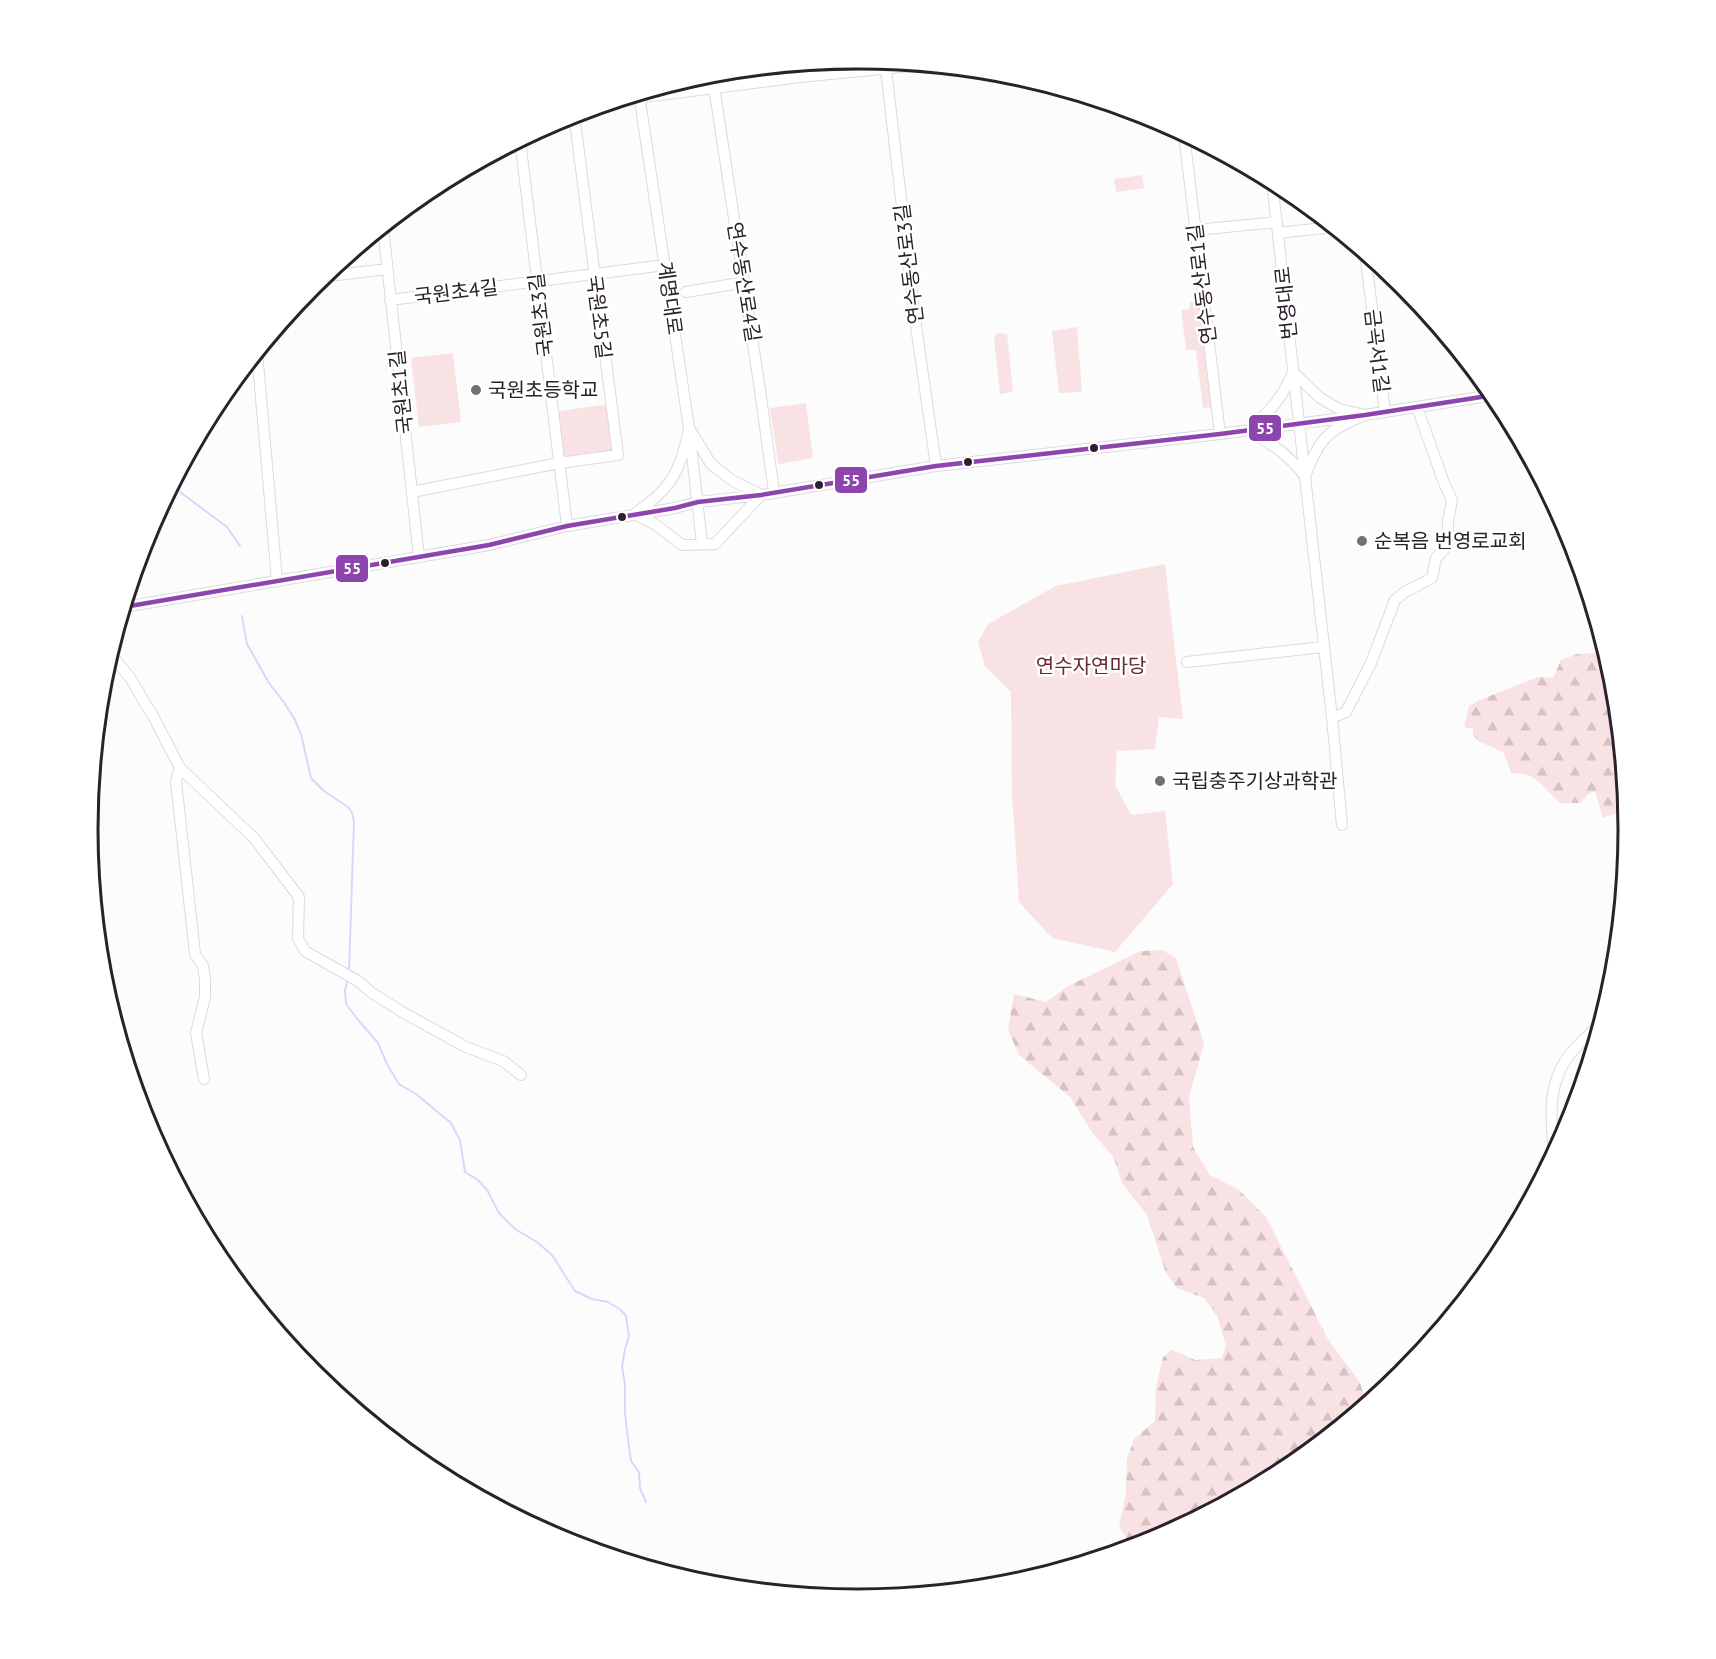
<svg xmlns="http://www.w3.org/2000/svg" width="1716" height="1659" font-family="'PT Sans','Noto Sans KR',sans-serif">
<defs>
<pattern id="forest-firs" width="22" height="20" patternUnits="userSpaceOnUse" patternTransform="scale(1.5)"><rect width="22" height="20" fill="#f9e2e3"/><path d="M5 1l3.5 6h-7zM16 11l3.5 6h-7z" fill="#d6c2c3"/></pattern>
</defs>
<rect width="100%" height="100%" fill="#fcfcfc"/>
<path fill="url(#forest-firs)" d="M 1594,653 L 1608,658 L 1614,679 L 1627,807 L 1616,813 L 1603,818 L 1595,791 L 1587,795 L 1581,803 L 1560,803 C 1543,789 1539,773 1512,773 L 1503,752 L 1480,742 L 1473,736 L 1473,729 L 1464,727 L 1469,706 L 1480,700 L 1525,682 L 1539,677 L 1553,678 L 1561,660 L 1577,654 Z
M 1162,950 L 1176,958 L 1204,1044 L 1189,1097 L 1193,1147 L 1210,1175 L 1239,1190 L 1266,1217 L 1329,1341 L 1359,1381 L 1368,1404 L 1286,1471 L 1153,1542 L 1135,1547 L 1131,1545 L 1119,1526 L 1126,1494 L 1127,1459 L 1134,1439 L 1155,1421 L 1156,1388 L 1163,1357 L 1172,1350 L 1195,1360 L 1222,1358 L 1226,1346 L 1217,1315 L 1204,1298 L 1177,1288 L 1166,1273 L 1147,1215 L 1122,1183 L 1114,1158 L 1091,1131 L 1070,1097 L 1019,1055 L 1008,1030 L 1014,994 L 1046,1002 L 1068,986 L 1141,951 Z"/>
<path fill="#f9e2e3" d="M 1142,175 L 1144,188 L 1116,192 L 1114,179 Z
M 1200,301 L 1213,407 L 1203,408 L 1196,350 L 1186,350 L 1181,310 L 1190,309 L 1189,302 Z
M 1077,327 L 1082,392 L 1059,393 L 1052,331 Z
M 997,333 L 1007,334 L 1013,392 L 1000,394 L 994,338 Z
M 453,353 L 461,422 L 419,427 L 411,358 Z
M 806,403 L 813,458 L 780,464 L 778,462 L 770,408 Z
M 608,404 L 615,451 L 564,460 L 554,412 Z
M 1165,564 L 1183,719 L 1159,717 L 1155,749 L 1117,751 L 1115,785 L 1131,815 L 1165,811 L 1173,884 L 1115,952 L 1052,938 L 1019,902 L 1012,793 L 1011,692 L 985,666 L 978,642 L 988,624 L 1056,586 Z"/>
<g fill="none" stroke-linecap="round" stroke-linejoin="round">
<path stroke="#d3dafb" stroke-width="2" d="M 172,486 L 227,527 L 240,546
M 242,616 L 247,644 L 269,683 L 283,701 L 294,718 L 301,734 L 311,778 L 324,791 L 348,807 L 352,813 L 354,821 L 349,972
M 348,978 L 345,990 L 346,1004 L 359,1021 L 378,1043 L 387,1064 L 399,1084 L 416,1094 L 451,1123 L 460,1140 L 465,1172 L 478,1180 L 487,1190 L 499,1213 L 515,1229 L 537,1242 L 552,1255 L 575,1291 L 592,1299 L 608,1302 L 621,1310 L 626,1316 L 629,1336 L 625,1349 L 622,1367 L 625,1384 L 625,1414 L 628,1439 L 631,1461 L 639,1472 L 640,1488 L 646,1502"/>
<defs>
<path id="minor" d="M 885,61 L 915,319 L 936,466
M 712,73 L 760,390 L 774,492
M 639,94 L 689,428 L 702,544
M 636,95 L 639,97 L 660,95 L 800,77 L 921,65
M 1184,134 L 1220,434
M 520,140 L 567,526
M 1272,181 L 1332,718 L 1342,825
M 383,227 L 419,557
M 1196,230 L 1277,222
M 1278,233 L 1333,227
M 1365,253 L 1385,412
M 321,277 L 387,269
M 686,292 L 740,283
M 390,300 L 665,265
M 257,352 L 277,580
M 1293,372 L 1320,398 L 1339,409 L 1365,415 C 1326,431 1321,437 1305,476 C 1289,455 1271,443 1248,431 C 1269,411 1282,400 1293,372 Z
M 689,428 L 711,464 L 733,481 L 761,495 L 715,544 L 682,545 L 656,525 L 635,514 C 644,506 656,499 664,489 C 679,473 685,449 689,428 Z
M 412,492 L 559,463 L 618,455 L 574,114
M 124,607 L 489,545 L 567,526 L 675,508 L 698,502 L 761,495 L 936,466 L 1220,434 L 1365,415 L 1494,395
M 110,653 L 131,679 L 146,705 L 152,714 L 180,768 L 254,838 L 299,897 L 298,938 L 305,951 L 358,981 L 372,993 L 404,1013 L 466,1047 L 503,1061 L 521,1075
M 1187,662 L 1323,647
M 1332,718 L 1346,712 L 1371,663 L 1395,600 L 1405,592 L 1432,578 L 1436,558 L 1447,546 L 1448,521 L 1452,500 L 1444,483 L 1417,407
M 180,768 L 176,781 L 195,954 L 203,966 L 205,980 L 205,997 L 196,1033 L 204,1079
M 1554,1155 C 1551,1119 1546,1083 1571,1053 C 1580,1042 1591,1033 1601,1023"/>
</defs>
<use href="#minor" stroke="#ded9de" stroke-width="12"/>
<use href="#minor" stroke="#fff" stroke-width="10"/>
<defs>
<path id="bus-1" d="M 124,607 L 489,545 L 567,526 L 675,508 L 698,502 L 761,495 L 936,466 L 1220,434 L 1365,415 L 1494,395"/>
</defs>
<use href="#bus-1" stroke="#fff" stroke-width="9"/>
<use href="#bus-1" stroke="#8e44ad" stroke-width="4.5"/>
</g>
<g fill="#746e75" stroke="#fff" stroke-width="2">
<circle cx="476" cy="390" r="6"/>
<circle cx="1362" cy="541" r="6"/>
<circle cx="1160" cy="781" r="6"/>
</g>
<g fill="#2b212c" stroke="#fff" stroke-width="2">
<circle cx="1094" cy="448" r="5"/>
<circle cx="968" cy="462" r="5"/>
<circle cx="819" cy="485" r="5"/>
<circle cx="622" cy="517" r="5"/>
<circle cx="385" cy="563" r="5"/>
</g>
<g text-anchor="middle" stroke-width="5" stroke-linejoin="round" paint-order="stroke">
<g font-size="20" fill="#2b212c" stroke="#fff">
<text transform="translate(909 264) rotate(-97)" y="7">연수동산로3길</text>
<text transform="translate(744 282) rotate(81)" y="7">연수동산로4길</text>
<text transform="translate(1202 284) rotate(-97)" y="7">연수동산로1길</text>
<text transform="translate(456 292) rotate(-7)" y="7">국원초4길</text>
<text transform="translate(670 298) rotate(82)" y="7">계명대로</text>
<text transform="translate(1286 303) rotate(-96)" y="7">번영대로</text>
<text transform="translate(541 315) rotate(-97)" y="7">국원초3길</text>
<text transform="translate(599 317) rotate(83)" y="7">국원초5길</text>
<text transform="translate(1377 351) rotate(83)" y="7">금곡서1길</text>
<text transform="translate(401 392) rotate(-96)" y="7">국원초1길</text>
</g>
<g font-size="20" fill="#2b212c" stroke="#fff" text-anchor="start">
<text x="488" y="397">국원초등학교</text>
<text x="1374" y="548">순복음 번영로교회</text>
<text x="1172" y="788">국립충주기상과학관</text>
</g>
<g font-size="20" fill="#6a282f" stroke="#fff">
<text x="1091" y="673">연수자연마당</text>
</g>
</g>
<path d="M0 0H1716V1659H0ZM98 829a760 760 0 1 1 1520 0a760 760 0 1 1-1520 0Z" fill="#fff" fill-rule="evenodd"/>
<path fill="none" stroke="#2b212c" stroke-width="3" d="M98 829a760 760 0 1 1 1520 0a760 760 0 1 1-1520 0Z"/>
<g stroke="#fff" stroke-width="2">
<rect x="1248" y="414" width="34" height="28" rx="6" fill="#8e44ad"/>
<rect x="834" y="466" width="34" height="28" rx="6" fill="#8e44ad"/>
<rect x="335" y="554" width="34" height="29" rx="6" fill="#8e44ad"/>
</g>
<g font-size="16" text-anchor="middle" font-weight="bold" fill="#fff">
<text x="1265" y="434">55</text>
<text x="851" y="486">55</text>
<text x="352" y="574">55</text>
</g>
</svg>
